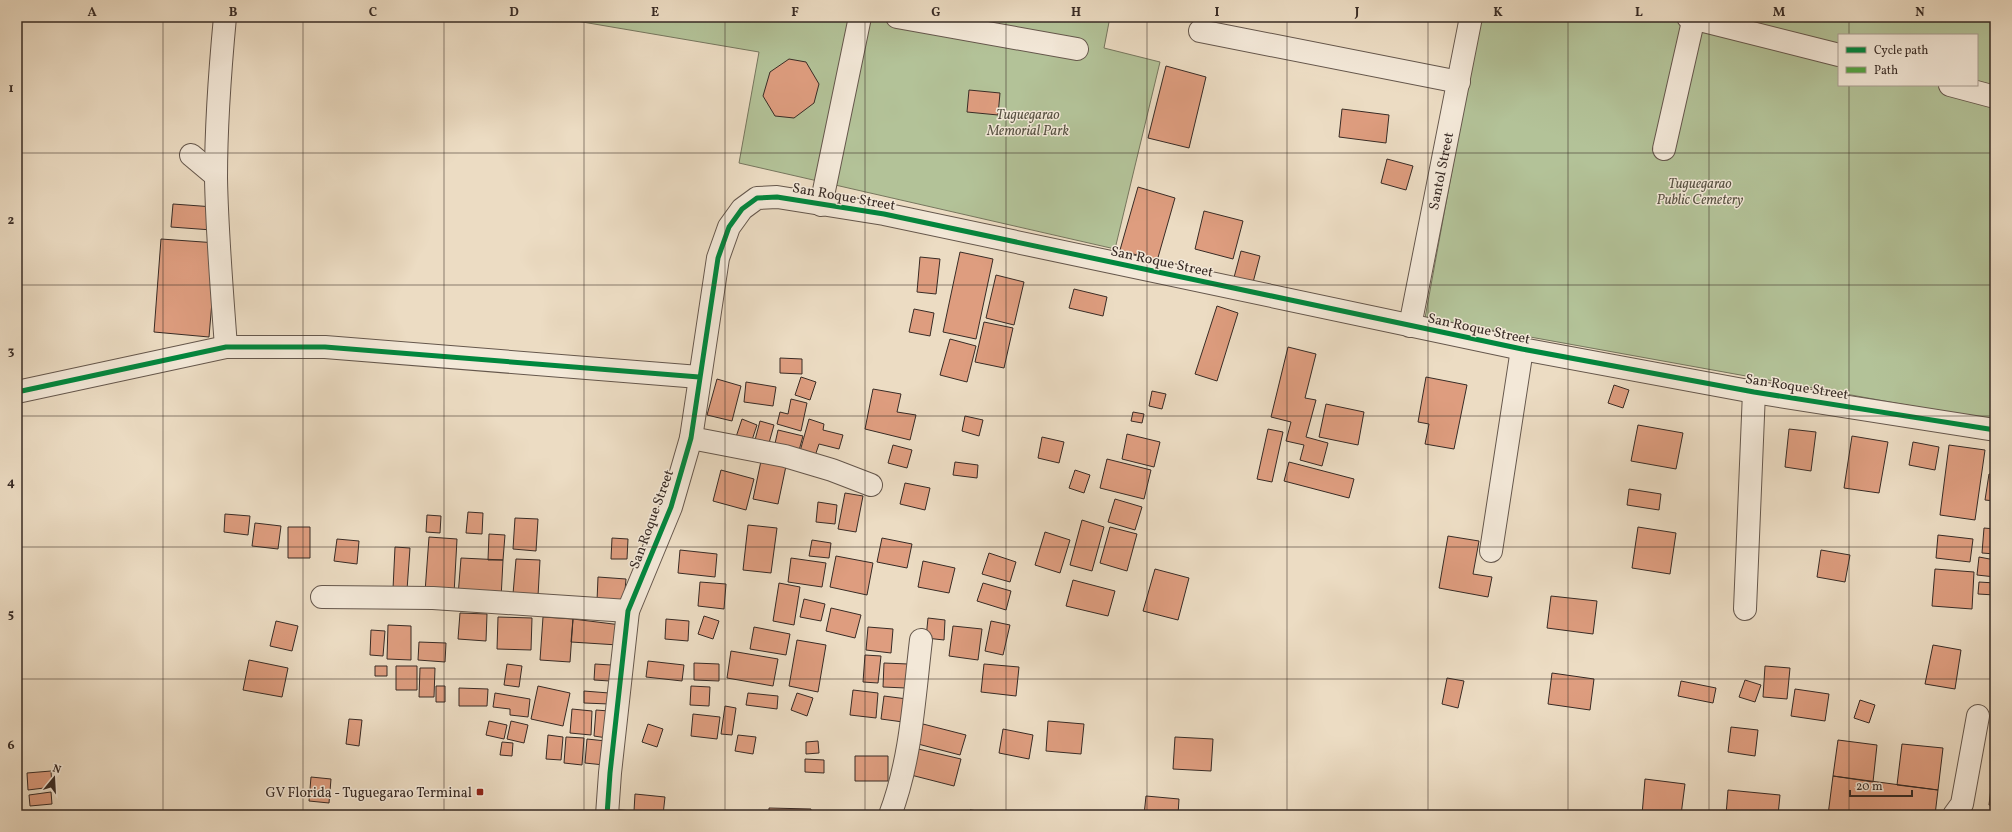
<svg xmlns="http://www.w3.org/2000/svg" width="2012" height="832" font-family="Vollkorn,serif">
<rect width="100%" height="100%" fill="#ecdcc3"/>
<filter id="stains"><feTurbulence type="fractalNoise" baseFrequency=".005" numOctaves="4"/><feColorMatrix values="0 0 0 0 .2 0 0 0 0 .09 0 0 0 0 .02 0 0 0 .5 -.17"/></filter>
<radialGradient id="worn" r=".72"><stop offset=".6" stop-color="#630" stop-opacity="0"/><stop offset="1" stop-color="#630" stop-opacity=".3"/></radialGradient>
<path fill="#b3c298" stroke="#76765e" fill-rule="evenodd" d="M 553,17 L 1110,17 L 1104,48 L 1160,62 L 1115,249 L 739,163 L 759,52 Z
M 1480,17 L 1995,17 L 1995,421 L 1425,318 ZM 1839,35 L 1977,35 L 1977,85 L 1839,85 Z"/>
<path fill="#de9d7f" stroke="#382b25" d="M 789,59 L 806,62 L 819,84 L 814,103 L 794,118 L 775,116 L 763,96 L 770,72 Z
M 1166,66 L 1206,77 L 1189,148 L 1148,138 Z
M 969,90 L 1000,93 L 998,115 L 967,112 Z
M 1342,109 L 1389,115 L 1386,143 L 1339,137 Z
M 1387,159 L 1413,166 L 1406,190 L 1381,183 Z
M 1138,187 L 1175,198 L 1157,261 L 1120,250 Z
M 173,204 L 214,207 L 212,230 L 171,227 Z
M 1204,211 L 1243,221 L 1233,259 L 1195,249 Z
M 161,239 L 217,243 L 209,337 L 154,332 Z
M 1241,251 L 1260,256 L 1251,290 L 1232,285 Z
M 960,252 L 993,259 L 976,339 L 943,332 Z
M 920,257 L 940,259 L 936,294 L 917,292 Z
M 996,275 L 1024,282 L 1014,325 L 986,318 Z
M 1074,289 L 1107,297 L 1103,316 L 1069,308 Z
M 1217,306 L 1238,313 L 1217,381 L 1195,374 Z
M 914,309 L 934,313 L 930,336 L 909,332 Z
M 984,322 L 1013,328 L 1004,368 L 975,362 Z
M 950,339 L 976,346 L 967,382 L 940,375 Z
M 1288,347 L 1316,354 L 1305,398 L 1316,400 L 1306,437 L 1328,443 L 1322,466 L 1300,460 L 1304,445 L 1286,441 L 1291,422 L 1271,417 Z
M 780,358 L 802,359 L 802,374 L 780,373 Z
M 801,377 L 816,382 L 810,400 L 795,395 Z
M 1426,377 L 1467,385 L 1454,449 L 1425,444 L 1429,424 L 1418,422 Z
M 717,379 L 741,386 L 732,421 L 707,415 Z
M 746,382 L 776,387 L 773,406 L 744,402 Z
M 1614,385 L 1629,390 L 1623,408 L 1608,403 Z
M 873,389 L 901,394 L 897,412 L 916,415 L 910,440 L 865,429 Z
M 1152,391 L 1166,394 L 1162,409 L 1149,406 Z
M 791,399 L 807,403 L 801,431 L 777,424 L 780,412 L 788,414 Z
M 1326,404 L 1364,412 L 1358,445 L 1319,437 Z
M 1133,412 L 1144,414 L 1142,423 L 1131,421 Z
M 965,416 L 983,420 L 979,436 L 962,431 Z
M 742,419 L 757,425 L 751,443 L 736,437 Z
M 809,419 L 824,424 L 823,430 L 843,435 L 839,449 L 819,444 L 814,459 L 799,455 Z
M 760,421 L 774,425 L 769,443 L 755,440 Z
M 1638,425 L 1683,433 L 1676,469 L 1631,461 Z
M 1268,429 L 1283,432 L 1272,482 L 1257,479 Z
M 1789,429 L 1816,432 L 1811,471 L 1785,467 Z
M 778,430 L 803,436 L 798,454 L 774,448 Z
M 1127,434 L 1160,442 L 1154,467 L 1122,459 Z
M 1852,436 L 1888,442 L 1879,493 L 1844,488 Z
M 1042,437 L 1064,442 L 1059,463 L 1038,458 Z
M 1913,442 L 1939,447 L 1935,470 L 1909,465 Z
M 893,445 L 912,450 L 907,468 L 888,463 Z
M 1949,445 L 1985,450 L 1975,520 L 1940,515 Z
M 1107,459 L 1151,470 L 1144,499 L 1100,488 Z
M 761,461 L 786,466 L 778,504 L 753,499 Z
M 955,462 L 978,465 L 977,478 L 953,475 Z
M 1289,462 L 1354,479 L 1349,498 L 1284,481 Z
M 721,470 L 754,479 L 746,510 L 713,501 Z
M 1075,470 L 1090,475 L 1084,493 L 1069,488 Z
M 1989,474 L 1995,474 L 1995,501 L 1985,500 Z
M 905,483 L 930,488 L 925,510 L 900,504 Z
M 1629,489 L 1661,494 L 1659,510 L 1627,505 Z
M 845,493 L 863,496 L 856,532 L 838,529 Z
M 1115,499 L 1142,507 L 1135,530 L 1108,522 Z
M 818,502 L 837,505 L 835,524 L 816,522 Z
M 468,512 L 483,513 L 482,534 L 466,533 Z
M 225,514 L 250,516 L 248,535 L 224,532 Z
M 427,515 L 441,516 L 440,533 L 426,532 Z
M 515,518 L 538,519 L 536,551 L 513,549 Z
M 1082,520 L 1104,527 L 1092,571 L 1070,565 Z
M 255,523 L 281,526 L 278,549 L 252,546 Z
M 748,525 L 777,528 L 771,573 L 743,570 Z
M 288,527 L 310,527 L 310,558 L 288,558 Z
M 1110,527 L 1137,534 L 1127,571 L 1100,563 Z
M 1638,527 L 1676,533 L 1670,574 L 1632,568 Z
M 1984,528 L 1995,529 L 1995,554 L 1982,553 Z
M 1045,532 L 1070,540 L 1060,573 L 1035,565 Z
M 489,534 L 505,535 L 503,560 L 488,560 Z
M 1938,535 L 1973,539 L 1970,562 L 1936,558 Z
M 1448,536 L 1479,541 L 1473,574 L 1492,577 L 1488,597 L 1439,588 Z
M 429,537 L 457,539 L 454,594 L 425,592 Z
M 612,538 L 628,539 L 627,559 L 611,559 Z
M 882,538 L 912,544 L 907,568 L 877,562 Z
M 337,539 L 359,541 L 357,564 L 334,561 Z
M 812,540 L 831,543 L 829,558 L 809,556 Z
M 395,547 L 410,548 L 407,590 L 393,589 Z
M 680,550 L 717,554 L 715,577 L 678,573 Z
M 1821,550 L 1850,555 L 1845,582 L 1817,577 Z
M 989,553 L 1016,562 L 1010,582 L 982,574 Z
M 836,556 L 873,563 L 867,595 L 830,587 Z
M 1979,557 L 1995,560 L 1995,577 L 1977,575 Z
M 461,558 L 503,560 L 501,599 L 458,596 Z
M 791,558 L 826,563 L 822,587 L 788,582 Z
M 516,559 L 540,560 L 538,596 L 513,594 Z
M 923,561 L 955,568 L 949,593 L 918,587 Z
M 1155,569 L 1189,578 L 1178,620 L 1143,611 Z
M 1935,569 L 1974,572 L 1972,609 L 1932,606 Z
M 598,577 L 626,579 L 624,602 L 597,601 Z
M 1073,580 L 1115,591 L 1108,616 L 1066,606 Z
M 700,582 L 726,584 L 724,609 L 698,606 Z
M 1979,582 L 1995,583 L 1995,595 L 1978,594 Z
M 779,583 L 800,587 L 794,625 L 773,621 Z
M 983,583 L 1011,591 L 1006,610 L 977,601 Z
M 1551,596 L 1597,601 L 1593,634 L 1547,628 Z
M 804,599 L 825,604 L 821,621 L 800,617 Z
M 831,608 L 861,615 L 855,638 L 826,631 Z
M 460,613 L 487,614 L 486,641 L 458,639 Z
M 704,616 L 719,621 L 713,639 L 698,634 Z
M 498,617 L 532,618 L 531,650 L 497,649 Z
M 543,617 L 573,619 L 570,662 L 540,660 Z
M 928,618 L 945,620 L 944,640 L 926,638 Z
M 573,619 L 621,625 L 618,645 L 571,642 Z
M 666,619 L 689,621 L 688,641 L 665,639 Z
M 276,621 L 298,626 L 292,651 L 270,646 Z
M 991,621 L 1010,625 L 1003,655 L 985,651 Z
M 388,625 L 411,626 L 411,660 L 387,659 Z
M 953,626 L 982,629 L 978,660 L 949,656 Z
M 754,627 L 790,634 L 786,655 L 750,649 Z
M 868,627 L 893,629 L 891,653 L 866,650 Z
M 371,630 L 385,631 L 383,656 L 370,655 Z
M 797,640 L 826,645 L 818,692 L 789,686 Z
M 419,642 L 446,643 L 445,662 L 418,660 Z
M 1933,645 L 1961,650 L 1955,689 L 1925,684 Z
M 731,651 L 778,659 L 773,686 L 727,678 Z
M 865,655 L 881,656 L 878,683 L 863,682 Z
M 249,660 L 288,668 L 282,697 L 243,690 Z
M 648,661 L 684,665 L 682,681 L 646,677 Z
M 694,663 L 719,664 L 719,681 L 694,680 Z
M 884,663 L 908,664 L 906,688 L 883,687 Z
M 507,664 L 522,666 L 519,687 L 504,685 Z
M 595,664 L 611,665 L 610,681 L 594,680 Z
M 984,664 L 1019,667 L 1016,696 L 981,692 Z
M 375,666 L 387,666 L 387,676 L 375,676 Z
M 396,666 L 417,666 L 417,690 L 396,690 Z
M 1765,666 L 1790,668 L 1787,699 L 1763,697 Z
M 420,668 L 435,668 L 434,697 L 419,697 Z
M 1552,673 L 1594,679 L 1590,710 L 1548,704 Z
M 1447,678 L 1464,681 L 1458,708 L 1442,704 Z
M 1745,680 L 1761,685 L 1755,702 L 1739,697 Z
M 1681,681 L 1716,688 L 1713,703 L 1678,696 Z
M 436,686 L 445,686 L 445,702 L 436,702 Z
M 538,686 L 570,693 L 563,726 L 531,719 Z
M 691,686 L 710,687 L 709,706 L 690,705 Z
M 459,688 L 488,689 L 487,706 L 459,706 Z
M 1795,689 L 1829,694 L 1825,721 L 1791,716 Z
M 853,690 L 878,693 L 876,718 L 850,715 Z
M 584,691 L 609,693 L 609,704 L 584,703 Z
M 495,693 L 530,699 L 528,717 L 510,715 L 510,709 L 493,707 Z
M 748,693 L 778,696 L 777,709 L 746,705 Z
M 797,693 L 813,698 L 807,716 L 791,710 Z
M 884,696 L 907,699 L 903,722 L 881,719 Z
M 1860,700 L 1875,705 L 1869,723 L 1854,718 Z
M 725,706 L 736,708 L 732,735 L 721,734 Z
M 572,709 L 592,711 L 591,735 L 570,733 Z
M 596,710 L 609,711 L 607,738 L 594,736 Z
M 693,714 L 720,717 L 717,739 L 691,736 Z
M 349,719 L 362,720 L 359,746 L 346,744 Z
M 489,721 L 507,725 L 504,739 L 486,735 Z
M 511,721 L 528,725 L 524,743 L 507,739 Z
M 1048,721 L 1084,724 L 1081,754 L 1046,751 Z
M 648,724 L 663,729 L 657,747 L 642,742 Z
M 923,724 L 966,735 L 960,755 L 918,744 Z
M 1731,727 L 1758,730 L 1755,756 L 1728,752 Z
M 1003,729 L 1033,735 L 1029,759 L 999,753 Z
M 548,735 L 563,737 L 561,760 L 546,759 Z
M 738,735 L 756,737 L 753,754 L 735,751 Z
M 566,737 L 584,738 L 582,765 L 564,763 Z
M 1175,737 L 1213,739 L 1211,771 L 1173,769 Z
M 587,739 L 606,741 L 604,765 L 585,763 Z
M 1838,740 L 1877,745 L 1873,782 L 1833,776 Z
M 818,741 L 819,753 L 806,754 L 806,742 Z
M 502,742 L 513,743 L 512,756 L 500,755 Z
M 1902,744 L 1943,748 L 1938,790 L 1897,785 Z
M 914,748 L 961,759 L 954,786 L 907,774 Z
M 855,756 L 888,756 L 888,781 L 855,781 Z
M 805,759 L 824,760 L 824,773 L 805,772 Z
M 1994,762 L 1995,762 L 1995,806 L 1989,805 Z
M 51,771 L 52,787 L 28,790 L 27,773 Z
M 1833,776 L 1938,790 L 1935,815 L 1828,815 Z
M 311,777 L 331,779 L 329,803 L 309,801 Z
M 1645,779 L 1685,784 L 1681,815 L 1642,815 Z
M 1728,790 L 1780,795 L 1778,815 L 1726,815 Z
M 51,792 L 52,804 L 30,806 L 29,795 Z
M 635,794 L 665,797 L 663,815 L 619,815 L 619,810 L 634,811 Z
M 1146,796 L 1179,799 L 1178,815 L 1144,815 Z
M 769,808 L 811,809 L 811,815 L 769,815 Z
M 970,810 L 1003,814 L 1003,815 L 969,815 Z"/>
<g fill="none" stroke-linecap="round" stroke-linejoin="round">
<defs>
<g id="minor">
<path d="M 225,17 C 220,70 216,124 216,178 C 217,234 222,291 226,347"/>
<path d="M 897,17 L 1077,49"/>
<path d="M 1688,17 L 1839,55"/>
<path d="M 1200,31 L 1459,82"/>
<path d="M 1950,85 L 1995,97"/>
<path d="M 1664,149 L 1694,17"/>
<path d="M 191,155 L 216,176"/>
<path d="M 821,205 L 860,17"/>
<path id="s1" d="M 1410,326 L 1471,17"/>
<path d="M 17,392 L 226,347 L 325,347 L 699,377"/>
<path d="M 691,438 L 785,456 L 832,470 L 871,485"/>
<path d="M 1491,551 L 1522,349"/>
<path d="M 322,597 L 433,598 L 628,611"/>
<path d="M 1745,609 L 1754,392"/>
<path d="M 607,815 L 610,773 L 628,611 L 671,507 L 691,438 L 718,258 L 729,227 L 742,209 L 757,198 L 777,197 L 884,214 L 1522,349 L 1754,392 L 1995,430"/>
<path d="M 890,815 C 911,760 914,699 921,640"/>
<path d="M 1954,815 L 1962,804 L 1978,716"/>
</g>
</defs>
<use href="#minor" stroke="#65574c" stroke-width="24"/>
<use href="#minor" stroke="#f3e8d8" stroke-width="22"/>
<path stroke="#53a442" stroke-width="4" stroke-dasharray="8 4" stroke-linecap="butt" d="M 224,17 L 225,17"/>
<defs>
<path id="cycleway" d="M 17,392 L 226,347 L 325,347 L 699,377
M 607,815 L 610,773 L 628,611 L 671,507 L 691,438 L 718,258 L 729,227 L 742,209 L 757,198 L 777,197 L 884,214 L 1522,349 L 1754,392 L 1995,430"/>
</defs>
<use href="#cycleway" stroke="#f3e8d8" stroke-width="8"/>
<use href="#cycleway" stroke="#00873e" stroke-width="5"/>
</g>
<path fill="none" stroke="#382b25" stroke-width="1" stroke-opacity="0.55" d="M 163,17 L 163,815M 303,17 L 303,815M 444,17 L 444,815M 584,17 L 584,815M 725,17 L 725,815M 865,17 L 865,815M 1006,17 L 1006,815M 1147,17 L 1147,815M 1287,17 L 1287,815M 1428,17 L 1428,815M 1568,17 L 1568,815M 1709,17 L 1709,815M 1849,17 L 1849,35M 1849,85 L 1849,815M 17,153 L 1995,153M 17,285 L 1995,285M 17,416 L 1995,416M 17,547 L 1995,547M 17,679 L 1995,679"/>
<rect fill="#8f2418" stroke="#f3e8d8" stroke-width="1.5" x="476" y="788" width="8" height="8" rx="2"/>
<g text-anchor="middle" stroke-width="3" stroke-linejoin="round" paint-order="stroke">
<g font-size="14" font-style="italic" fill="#575142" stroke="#f3e8d8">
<text x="1028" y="119">Tuguegarao<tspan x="1028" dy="16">Memorial Park</tspan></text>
<text x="1700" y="188">Tuguegarao<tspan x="1700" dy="16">Public Cemetery</tspan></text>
</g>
<g font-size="14" fill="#382b25" stroke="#f3e8d8">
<text dy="5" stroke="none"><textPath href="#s1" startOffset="158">Santol Street</textPath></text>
<text transform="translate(844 196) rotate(10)" y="5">San Roque Street</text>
<text transform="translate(1162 261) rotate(12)" y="5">San Roque Street</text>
<text transform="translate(1479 328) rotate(12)" y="5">San Roque Street</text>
<text transform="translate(1797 386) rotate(9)" y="5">San Roque Street</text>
<text transform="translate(651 519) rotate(-70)" y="5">San Roque Street</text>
</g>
<g font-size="14" fill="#382b25" stroke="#f3e8d8" text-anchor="end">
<text x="472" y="797">GV Florida - Tuguegarao Terminal</text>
</g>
</g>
<rect width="2012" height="832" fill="none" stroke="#ecdcc3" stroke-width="44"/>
<rect x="1838" y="34" width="140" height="52" fill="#f3e8d8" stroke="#a89c90"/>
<rect x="1846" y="47" width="20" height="6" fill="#00873e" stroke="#a89c90"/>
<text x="1874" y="54" font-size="12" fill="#382b25">Cycle path</text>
<rect x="1846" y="67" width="20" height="6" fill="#53a442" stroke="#a89c90"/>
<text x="1874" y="74" font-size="12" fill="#382b25">Path</text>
<g transform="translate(54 778) rotate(18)" stroke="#f3e8d8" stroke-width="3" paint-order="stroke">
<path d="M0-3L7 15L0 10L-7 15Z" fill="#382b25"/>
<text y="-6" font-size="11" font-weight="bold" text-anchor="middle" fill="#382b25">N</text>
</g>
<path d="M1850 790v6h62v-6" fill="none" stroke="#382b25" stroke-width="2"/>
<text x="1856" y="790" font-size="12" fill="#382b25" stroke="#f3e8d8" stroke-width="3" paint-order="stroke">20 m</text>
<rect x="22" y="22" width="1968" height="788" fill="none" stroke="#382b25" stroke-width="1.5"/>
<g font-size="13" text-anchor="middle" font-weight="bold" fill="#382b25">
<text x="92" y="16">A</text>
<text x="233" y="16">B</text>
<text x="373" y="16">C</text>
<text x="514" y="16">D</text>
<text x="655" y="16">E</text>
<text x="795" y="16">F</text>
<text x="936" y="16">G</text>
<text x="1076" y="16">H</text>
<text x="1217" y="16">I</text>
<text x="1357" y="16">J</text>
<text x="1498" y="16">K</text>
<text x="1639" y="16">L</text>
<text x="1779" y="16">M</text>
<text x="1920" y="16">N</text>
<text x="11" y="92">1</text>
<text x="11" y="224">2</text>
<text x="11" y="355">3</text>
<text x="11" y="486">4</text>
<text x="11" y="618">5</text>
<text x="11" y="749">6</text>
</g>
<rect width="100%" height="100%" filter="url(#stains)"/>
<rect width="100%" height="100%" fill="url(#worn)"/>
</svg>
